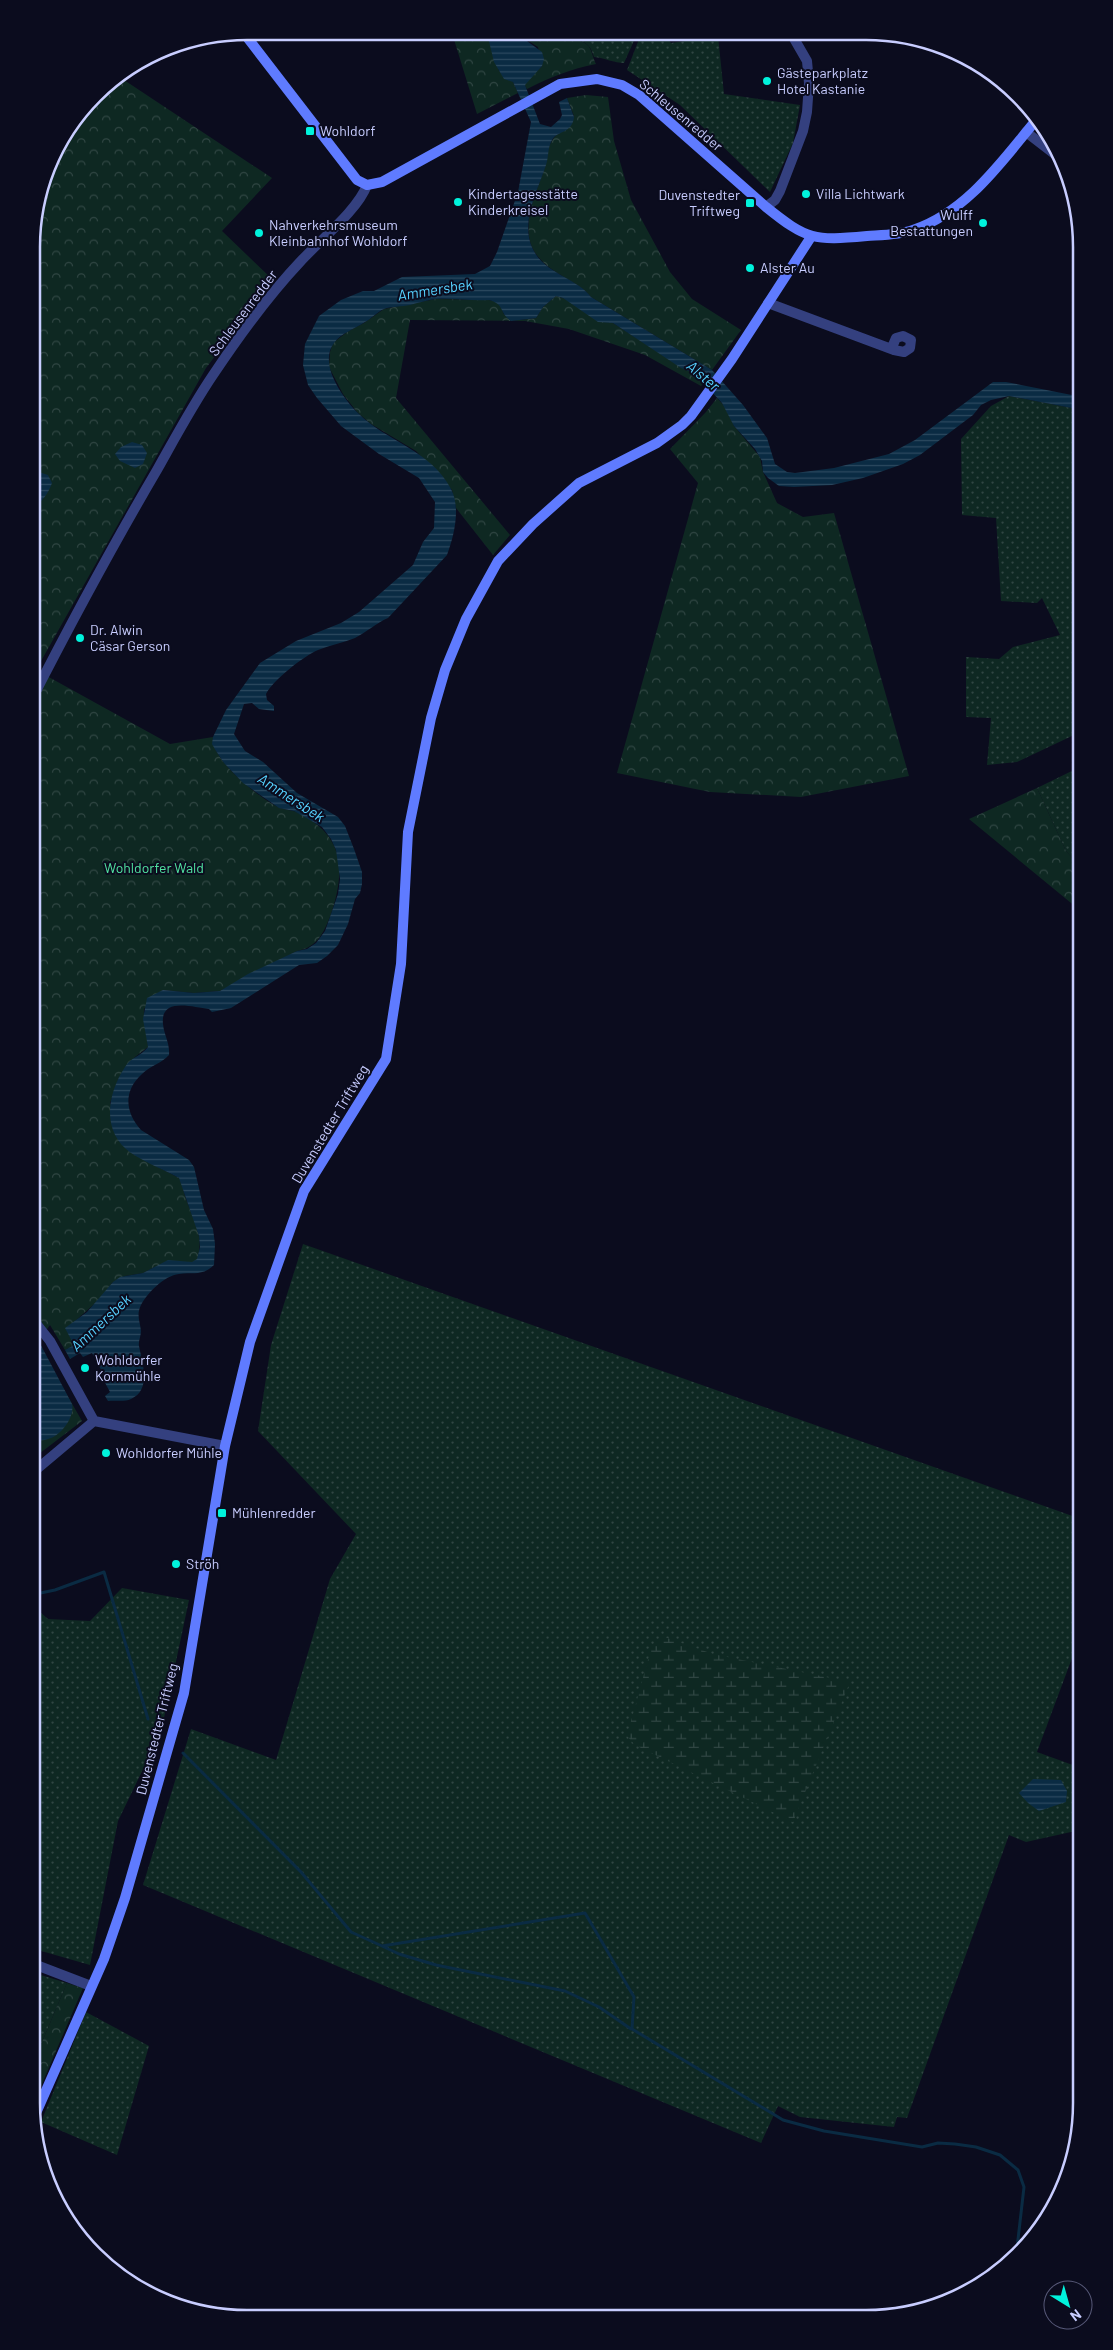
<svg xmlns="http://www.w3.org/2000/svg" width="1113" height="2350" font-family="Barlow,sans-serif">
<defs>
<pattern id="grass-dots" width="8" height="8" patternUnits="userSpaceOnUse" patternTransform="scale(1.25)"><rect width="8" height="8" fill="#0e2822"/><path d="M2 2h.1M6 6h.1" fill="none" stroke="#304643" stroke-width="1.8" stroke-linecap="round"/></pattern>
<pattern id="forest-crowns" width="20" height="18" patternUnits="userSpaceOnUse" patternTransform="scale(1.25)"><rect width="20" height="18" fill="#0e2822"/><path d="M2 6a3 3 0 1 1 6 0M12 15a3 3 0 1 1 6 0" fill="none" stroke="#304643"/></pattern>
<pattern id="wetland-marsh" width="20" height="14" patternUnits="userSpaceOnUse" patternTransform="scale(1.25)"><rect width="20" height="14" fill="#0e2822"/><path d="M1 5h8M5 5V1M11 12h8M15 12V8" fill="none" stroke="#304643"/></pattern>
<pattern id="water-rules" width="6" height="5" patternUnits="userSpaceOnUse" patternTransform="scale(1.25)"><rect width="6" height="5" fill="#0a2b43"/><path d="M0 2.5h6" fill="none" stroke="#2c495f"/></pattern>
</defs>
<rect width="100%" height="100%" fill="#0b0c1e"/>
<path fill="url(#grass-dots)" d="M 575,33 L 637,34 L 624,63 C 615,63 604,58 594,57 C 591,47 588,43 578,40 Z
M 641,34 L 664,34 L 671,43 L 718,36 L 724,94 L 800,105 L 793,143 L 770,192 L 680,105 L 627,70 Z
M 1009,396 L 1082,410 L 1082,728 L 1074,735 L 1017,762 L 987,765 L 991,718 L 966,717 L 966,657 L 999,659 L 1013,647 L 1060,635 L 1042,598 L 1037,603 L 1001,601 L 996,518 L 962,515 L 961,439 L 991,406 Z
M 1082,766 L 1082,869 L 1066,851 L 1037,788 Z
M 303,1244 L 1081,1519 L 1081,1634 L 1037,1752 L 1081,1768 L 1080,1830 L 1026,1842 L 1009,1835 L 907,2118 L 897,2117 L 894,2127 L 800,2117 L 778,2106 L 761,2143 L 143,1885 L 191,1729 L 276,1760 L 330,1579 L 356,1534 L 258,1431 L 271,1345 Z
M 122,1588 L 189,1600 L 161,1732 L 118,1821 L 90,1965 L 31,1948 L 31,1604 L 48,1619 L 90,1621 Z
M 31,1972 L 67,1983 L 31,2068 Z
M 86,2012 L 149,2046 L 117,2155 L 41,2122 Z"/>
<path fill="url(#forest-crowns)" d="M 452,33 L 487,33 L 499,71 L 513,82 L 518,93 L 477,114 Z
M 516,33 L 575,33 L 578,40 C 593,45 590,51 596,64 C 571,69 550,77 527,89 L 524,84 L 542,66 L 538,47 Z
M 118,76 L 272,178 L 222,231 L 273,280 L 206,368 L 36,670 L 170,744 L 213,737 C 210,759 259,798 278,807 C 284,810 291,810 296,812 C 344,834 346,869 331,914 C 324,932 318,947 297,951 L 220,991 L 194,993 L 163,990 L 144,1009 C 143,1023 148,1034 148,1047 L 135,1057 L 118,1080 L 110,1103 L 152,1164 L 179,1178 L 182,1183 C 184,1201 196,1218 199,1237 C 201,1246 197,1255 199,1264 L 155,1267 L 143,1273 L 125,1276 L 112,1283 L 101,1298 L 74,1322 L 74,1345 L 65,1350 L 50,1325 L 37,1343 L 82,1421 L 31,1460 L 32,232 L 54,151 L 104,85 Z
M 586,95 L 608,97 L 614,141 L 631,200 L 670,272 L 692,299 L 741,330 L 712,370 L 591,297 C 581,283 555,275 542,261 C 515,235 535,197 545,167 C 548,157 546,150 553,139 C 559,131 567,124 574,116 L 567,98 Z
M 556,296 L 563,298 L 613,323 L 681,367 L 694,373 L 703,384 L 701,386 L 645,355 L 569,329 L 525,321 L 410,320 L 396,398 L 510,535 L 493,555 L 456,508 L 452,490 L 416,451 L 371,424 L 357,412 L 343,394 L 329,367 L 330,352 L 333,343 L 347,332 L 364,323 L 384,309 L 436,299 L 489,300 L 497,302 L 502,306 L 503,313 L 511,321 L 536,318 L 543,307 Z
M 717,398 L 728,410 L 734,426 L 760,457 L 763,472 L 777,503 L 803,517 L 834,513 L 909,776 L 801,797 L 710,792 L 617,773 L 698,483 L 670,449 L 706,412 Z
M 1037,788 L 1066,851 L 1082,869 L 1082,912 L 969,819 Z
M 67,1983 L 83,1988 L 32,2107 L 31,2068 Z"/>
<path fill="url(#wetland-marsh)" d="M 667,1638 L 713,1654 L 850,1682 L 793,1822 L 635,1745 L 627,1736 L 651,1649 L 658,1640 Z"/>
<path fill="url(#water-rules)" d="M 487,33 L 516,33 L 542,52 L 544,59 L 542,66 L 525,85 L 540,124 L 551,127 L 560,119 L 562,115 L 559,102 L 567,98 L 574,117 C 572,134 558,130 552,140 C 547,150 549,156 546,165 C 537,193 518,225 535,253 C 548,274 579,280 591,297 L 712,370 L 743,405 L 767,438 L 775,464 L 787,472 L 795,473 L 834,468 L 889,454 L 915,440 L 993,382 L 1006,382 L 1082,397 L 1082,410 L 1009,396 L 991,400 L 981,405 L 973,415 L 920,455 L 903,464 L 863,478 L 832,485 L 794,487 L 779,486 L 768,478 L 763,472 L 762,461 L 755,449 L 734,426 L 722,403 L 694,373 L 681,368 L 613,323 L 598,322 L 563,298 L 556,296 L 543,307 L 536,318 L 511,321 C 499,313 505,304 489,300 C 471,301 453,298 436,299 C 427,300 418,303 410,305 C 402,307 391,306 384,309 C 377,312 371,319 365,322 C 355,329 341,333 334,343 C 318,364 343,398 358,413 C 387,442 431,450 451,489 C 461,508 454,536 447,555 L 388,618 C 376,623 367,632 355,638 C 343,643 330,645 318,650 C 304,656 273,680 266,694 L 267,700 L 274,706 L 274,711 L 259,709 L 252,703 L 244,704 L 234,734 L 245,751 L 263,762 L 297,793 L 338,817 L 345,826 L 354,849 L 362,872 L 362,884 L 360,893 L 355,899 L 348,924 L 338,945 L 327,956 L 317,963 L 299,965 L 231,1008 L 212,1012 L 209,1009 C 192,1007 160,997 163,1024 C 164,1035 170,1043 169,1055 C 162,1063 150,1066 142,1074 C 123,1091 125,1112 141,1130 L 189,1160 L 194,1167 L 204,1210 L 213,1229 L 215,1244 L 214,1265 C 203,1276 194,1272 179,1274 C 164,1276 148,1292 141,1305 C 136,1315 140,1321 141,1331 C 141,1336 138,1342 139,1346 C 142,1362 152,1390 131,1399 C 125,1402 115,1400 108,1401 L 105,1396 L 110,1392 L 103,1379 L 105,1377 L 92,1353 L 83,1357 L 80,1353 L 70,1359 L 65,1350 L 74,1345 L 65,1328 L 87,1312 L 113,1282 L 120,1277 L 143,1273 L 168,1260 L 192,1262 L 197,1259 L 200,1247 L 199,1236 L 179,1178 C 163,1169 146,1163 131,1153 C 101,1132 107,1094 125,1067 C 130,1058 141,1056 148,1047 L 143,1019 L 147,998 L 163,990 L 194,993 L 220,991 L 248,974 L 297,951 L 307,949 L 316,943 L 325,931 L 338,894 L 340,879 L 336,850 L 331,839 L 322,827 L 294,811 L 279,808 L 243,783 L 224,763 L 216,751 L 212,744 L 213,737 L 226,710 L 260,663 L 296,641 L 341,623 L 359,612 L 413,565 L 423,542 L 434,528 L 435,502 L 419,478 L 379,454 L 341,426 L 317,398 L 308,385 L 303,365 L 305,344 L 319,316 L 341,300 L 363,291 L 374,291 L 402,277 L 475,274 L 490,266 L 497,252 L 518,192 L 531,122 L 513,82 L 504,79 L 494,62 Z
M 132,442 L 142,445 L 147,453 L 143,464 L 135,468 L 120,461 L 115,454 L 121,447 Z
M 32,470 L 48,475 L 52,483 C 48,494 42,502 32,509 Z
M 35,1334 L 72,1404 C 75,1417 61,1436 48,1439 C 44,1441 36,1440 31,1440 L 31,1335 Z
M 1033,1779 L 1061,1780 L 1067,1791 L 1066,1802 L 1039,1811 L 1028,1803 L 1019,1793 Z"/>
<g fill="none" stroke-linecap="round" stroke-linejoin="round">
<path stroke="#0a2b43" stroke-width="3" d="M 31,1595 L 55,1590 L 104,1572 L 148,1719
M 183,1753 L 301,1872 L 351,1932 L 382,1946 L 585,1913 L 634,1997 L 632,2029 L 783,2120 L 824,2131 L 922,2147 L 938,2143 L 955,2144 L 976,2147 L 1000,2155 L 1018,2170 L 1024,2187 L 1016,2257
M 382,1946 L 399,1954 L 436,1965 L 565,1991 L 599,2007 L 631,2029"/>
<path stroke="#34407f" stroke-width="10" d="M 1026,132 L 1061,159
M 766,207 L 775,200 L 780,191 L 803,131 L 807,112 L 809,83 L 807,61 L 792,35
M 768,303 L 894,350 L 904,352 L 910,348 L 911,340 L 903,336 L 896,338 L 893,345 L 894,350
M 32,699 C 72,621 113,545 157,470 C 175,438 192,406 213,375 C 239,336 268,296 300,262 C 319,241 358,210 367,185
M 31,1317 L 50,1341 L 94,1421 L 225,1446
M 31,1474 L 94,1421
M 31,1963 L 91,1986"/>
<path stroke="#5f7bff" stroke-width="10" d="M 243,32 L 357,180 L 367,185 L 382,182 L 560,84 L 597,79 L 622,85 L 639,95 L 766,207 C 807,240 814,241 867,236 C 882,235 899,235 913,230 C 967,212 1002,161 1037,119
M 33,2120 L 104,1959 L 125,1898 L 184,1693 L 225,1446 L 250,1342 L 304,1191 L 386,1059 L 401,964 L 408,832 L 431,718 L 445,670 L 466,619 L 498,561 L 533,524 L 579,483 L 657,443 L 682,425 L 691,416 L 732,359 L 811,237"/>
</g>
<g fill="#00f3dc" stroke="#0b0c1e" stroke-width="2">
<circle cx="767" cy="81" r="5"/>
<rect x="305" y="126" width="10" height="10" rx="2.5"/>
<circle cx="806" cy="194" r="5"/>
<circle cx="458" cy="202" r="5"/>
<rect x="745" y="198" width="10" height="10" rx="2.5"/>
<circle cx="983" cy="223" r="5"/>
<circle cx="259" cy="233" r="5"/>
<circle cx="750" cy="268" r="5"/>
<circle cx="80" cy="638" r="5"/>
<circle cx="85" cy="1368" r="5"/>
<circle cx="106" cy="1453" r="5"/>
<rect x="217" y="1508" width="10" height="10" rx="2.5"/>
<circle cx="176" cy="1564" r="5"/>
</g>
<g text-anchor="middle" stroke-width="4" stroke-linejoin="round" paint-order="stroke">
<g font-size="14" fill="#c8cdff" stroke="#0b0c1e" text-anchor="start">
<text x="777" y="78">Gästeparkplatz<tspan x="777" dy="16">Hotel Kastanie</tspan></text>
<text x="320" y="136">Wohldorf</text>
<text x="468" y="199">Kindertagesstätte<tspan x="468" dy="16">Kinderkreisel</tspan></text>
<text x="816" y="199">Villa Lichtwark</text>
<text x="740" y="200" text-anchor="end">Duvenstedter<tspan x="740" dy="16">Triftweg</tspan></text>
<text x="973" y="220" text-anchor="end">Wulff<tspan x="973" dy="16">Bestattungen</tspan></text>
<text x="269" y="230">Nahverkehrsmuseum<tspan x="269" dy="16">Kleinbahnhof Wohldorf</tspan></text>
<text x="760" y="273">Alster Au</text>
<text x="90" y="635">Dr. Alwin<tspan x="90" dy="16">Cäsar Gerson</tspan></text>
<text x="95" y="1365">Wohldorfer<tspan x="95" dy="16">Kornmühle</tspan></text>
<text x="116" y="1458">Wohldorfer Mühle</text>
<text x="232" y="1518">Mühlenredder</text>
<text x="186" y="1569">Ströh</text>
</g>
<g font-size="14" fill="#c8cdff" stroke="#0b0c1e">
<text transform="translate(681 115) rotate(40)" y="5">Schleusenredder</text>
<text transform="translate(243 313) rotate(-53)" y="5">Schleusenredder</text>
<text transform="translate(330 1124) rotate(-59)" y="5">Duvenstedter Triftweg</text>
<text transform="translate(157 1729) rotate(-76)" y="5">Duvenstedter Triftweg</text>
</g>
<g font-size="14" fill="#51e2a1" stroke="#0b0c1e">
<text x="154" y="873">Wohldorfer Wald</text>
</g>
<g font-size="15" font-style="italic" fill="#56d2ff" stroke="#0b0c1e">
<text transform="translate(435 290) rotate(-9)" y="5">Ammersbek</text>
<text transform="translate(703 376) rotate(40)" y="5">Alster</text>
<text transform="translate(291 798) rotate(33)" y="5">Ammersbek</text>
<text transform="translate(101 1323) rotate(-43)" y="5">Ammersbek</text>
</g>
</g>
<path d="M0 0H1113V2350H0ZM247 40H866A207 207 0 0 1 1073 247V2103A207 207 0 0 1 866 2310H247A207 207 0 0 1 40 2103V247A207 207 0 0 1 247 40Z" fill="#0b0c1e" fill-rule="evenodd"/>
<path fill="none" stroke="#c8cdff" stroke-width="2.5" d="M247 40H866A207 207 0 0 1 1073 247V2103A207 207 0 0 1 866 2310H247A207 207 0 0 1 40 2103V247A207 207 0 0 1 247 40Z"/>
<g transform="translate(1068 2305) rotate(143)"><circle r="24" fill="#0b0c1e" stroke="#575978"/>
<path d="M0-4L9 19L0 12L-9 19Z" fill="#00f3dc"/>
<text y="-8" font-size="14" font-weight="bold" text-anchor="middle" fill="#c8cdff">N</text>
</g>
</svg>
